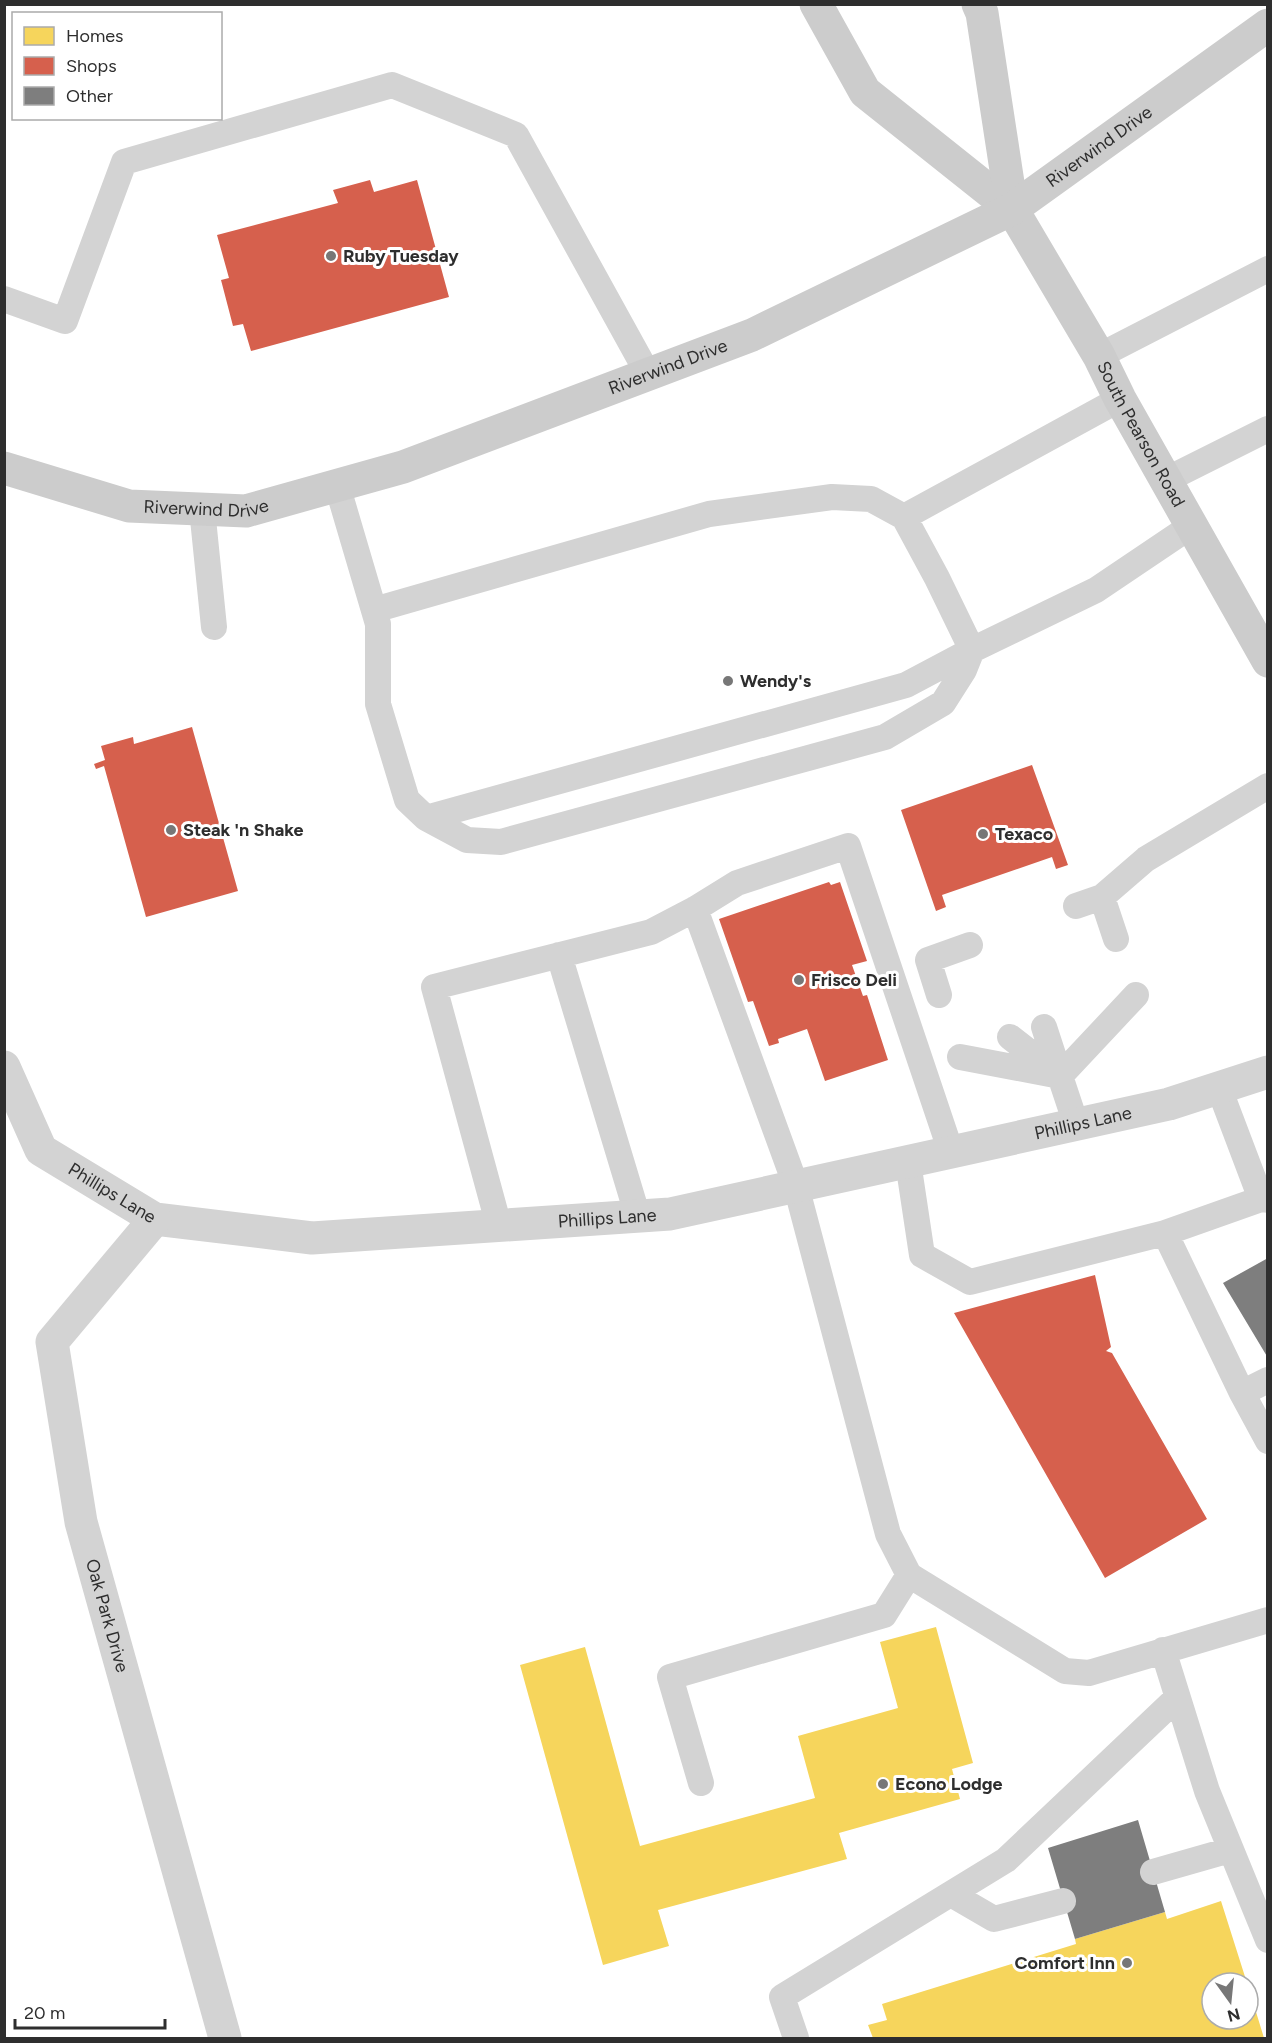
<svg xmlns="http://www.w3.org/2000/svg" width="1272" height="2043" font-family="Figtree,sans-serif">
<rect width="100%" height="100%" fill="#fff"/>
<path fill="#f6d55c" d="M 936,1627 L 973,1763 L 952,1769 L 960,1799 L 839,1833 L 847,1859 L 658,1910 L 669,1946 L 603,1965 L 520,1665 L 585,1647 L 640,1846 L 815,1798 L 798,1736 L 898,1708 L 880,1642 Z
M 1221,1901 L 1247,1983 L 1212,1983 L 1212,2019 L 1248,2019 L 1249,1989 L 1264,2038 L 873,2038 L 868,2025 L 887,2020 L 882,2004 L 1076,1944 L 1075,1939 L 1165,1912 L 1167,1919 Z"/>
<path fill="#d6604d" d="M 370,180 L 374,192 L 417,180 L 449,297 L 251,351 L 243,324 L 233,326 L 221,280 L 229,278 L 217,235 L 338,203 L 333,190 Z
M 192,727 L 238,891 L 146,917 L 104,766 L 96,769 L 94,764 L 105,760 L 101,746 L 133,737 L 134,744 Z
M 1032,765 L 1068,865 L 1056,869 L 1052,857 L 942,895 L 946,907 L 936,911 L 901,810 Z
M 829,882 L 831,885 L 840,882 L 867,961 L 852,965 L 863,996 L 867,995 L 888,1060 L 825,1081 L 807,1029 L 778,1039 L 779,1043 L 769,1046 L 753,1001 L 748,1002 L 719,919 Z
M 1095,1275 L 1111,1347 L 1106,1351 L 1112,1353 L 1207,1519 L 1105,1578 L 954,1313 Z"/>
<path fill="#7e7e7e" d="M 1268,1258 L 1268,1358 L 1223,1283 Z
M 1138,1820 L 1165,1912 L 1075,1939 L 1048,1848 Z"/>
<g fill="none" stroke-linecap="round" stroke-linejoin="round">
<path stroke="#d3d3d3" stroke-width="26" d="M 4,299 L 65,321 L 124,162 L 392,85 L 516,135 L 648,374
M 1099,356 L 1268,269
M 1166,480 L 1268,429
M 337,485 L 378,624 L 378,704 L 407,800 L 426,818 L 467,840 L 501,842 L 885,737 L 943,703 L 964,670 L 972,650 L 937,578 L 904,517
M 202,509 L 214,627
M 374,610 L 709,514 L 832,497 L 871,499 L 904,517 L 1120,399
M 426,818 L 906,685 L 972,650 L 1096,590 L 1191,526
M 1102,897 L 1116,939
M 1076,906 L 1102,897 L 1146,859 L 1268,786
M 695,909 L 796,1186 L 888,1534 L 909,1575 L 1065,1671 L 1089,1673 L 1268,1620
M 559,955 L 638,1217
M 939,995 L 928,960 L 970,945
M 1044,1027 L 1060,1076 L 1061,1074
M 1010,1037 L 1060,1076 L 1136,995
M 960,1057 L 1060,1076 L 1076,1124
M 1219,1088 L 1261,1199 L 1268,1200
M 908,1162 L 922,1255 L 970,1282 L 1165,1233
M 1261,1199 L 1165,1233 L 1242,1393 L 1268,1441
M 499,1226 L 434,987 L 651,932 L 695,909 L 737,883 L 848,846 L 951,1152
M 1242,1393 L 1268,1380
M 1163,1650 L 1207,1791 L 1268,1940
M 701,1783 L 670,1677 L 884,1615 L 909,1575
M 1153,1872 L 1230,1850
M 951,1894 L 994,1919 L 1063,1901
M 796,2038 L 782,1997 L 1006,1860 L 1177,1698"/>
<g stroke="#d3d3d3" stroke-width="33">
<path id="s1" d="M 4,1067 L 41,1150 L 155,1219 L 312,1238 L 670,1214 L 1169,1104 L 1268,1072"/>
<path id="s2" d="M 155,1219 L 52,1342 L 81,1522 L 225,2038"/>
</g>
<g stroke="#ccc" stroke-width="33">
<path id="s3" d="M 816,4 L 865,92 L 1012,209 L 1099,356 L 1120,399 L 1268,661"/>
<path d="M 978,4 L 982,13 L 1012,209"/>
<path id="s4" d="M 4,468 L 129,506 L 246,511 L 403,467 L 752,335 L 1012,209 L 1268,25"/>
</g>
</g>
<g fill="#777" stroke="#fff" stroke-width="2">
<circle cx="331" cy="256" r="6"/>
<circle cx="728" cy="681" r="6"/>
<circle cx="171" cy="830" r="6"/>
<circle cx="983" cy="834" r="6"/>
<circle cx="799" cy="980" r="6"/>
<circle cx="883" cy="1784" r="6"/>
<circle cx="1127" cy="1963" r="6"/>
</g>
<g text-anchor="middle" stroke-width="6" stroke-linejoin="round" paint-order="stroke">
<g font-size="18" fill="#2e2e2e" stroke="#fff">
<text dy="6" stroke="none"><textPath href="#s4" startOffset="1180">Riverwind Drive</textPath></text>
<text dy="6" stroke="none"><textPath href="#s4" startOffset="694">Riverwind Drive</textPath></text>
<text dy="6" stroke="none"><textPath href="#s3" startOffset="548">South Pearson Road</textPath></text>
<text dy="6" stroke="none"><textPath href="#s4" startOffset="208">Riverwind Drive</textPath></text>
<text dy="6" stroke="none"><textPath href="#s1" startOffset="1164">Phillips Lane</textPath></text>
<text dy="6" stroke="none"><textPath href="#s1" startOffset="174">Phillips Lane</textPath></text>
<text dy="6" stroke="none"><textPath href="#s1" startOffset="678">Phillips Lane</textPath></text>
<text dy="6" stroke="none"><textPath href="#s2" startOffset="440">Oak Park Drive</textPath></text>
</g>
<g font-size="18" font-weight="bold" fill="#2e2e2e" stroke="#fff" text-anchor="start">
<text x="343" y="262">Ruby Tuesday</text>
<text x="740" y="687">Wendy's</text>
<text x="183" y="836">Steak 'n Shake</text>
<text x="995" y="840">Texaco</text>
<text x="811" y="986">Frisco Deli</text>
<text x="895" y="1790">Econo Lodge</text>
<text x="1115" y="1969" text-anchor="end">Comfort Inn</text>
</g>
</g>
<rect width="1272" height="2043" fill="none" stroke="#2e2e2e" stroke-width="12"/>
<rect x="12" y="12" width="210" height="108" fill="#ffffff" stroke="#ababab" stroke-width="1.5"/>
<rect x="24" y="27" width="30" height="18" fill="#f6d55c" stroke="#ababab" stroke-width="1.5"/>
<text x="66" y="42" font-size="18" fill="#2e2e2e">Homes</text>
<rect x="24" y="57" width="30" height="18" fill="#d6604d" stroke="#ababab" stroke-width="1.5"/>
<text x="66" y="72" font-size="18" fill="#2e2e2e">Shops</text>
<rect x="24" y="87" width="30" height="18" fill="#7e7e7e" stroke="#ababab" stroke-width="1.5"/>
<text x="66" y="102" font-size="18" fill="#2e2e2e">Other</text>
<g transform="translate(1230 2001) rotate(165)"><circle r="28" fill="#ffffff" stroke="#ababab" stroke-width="1.5"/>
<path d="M0-4.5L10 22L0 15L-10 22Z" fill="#777777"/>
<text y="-9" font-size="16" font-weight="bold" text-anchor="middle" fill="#2e2e2e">N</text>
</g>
<path d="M15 2019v9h150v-9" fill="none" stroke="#2e2e2e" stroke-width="3"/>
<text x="24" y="2019" font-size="18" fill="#2e2e2e" stroke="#ffffff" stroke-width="4.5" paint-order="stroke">20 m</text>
</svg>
